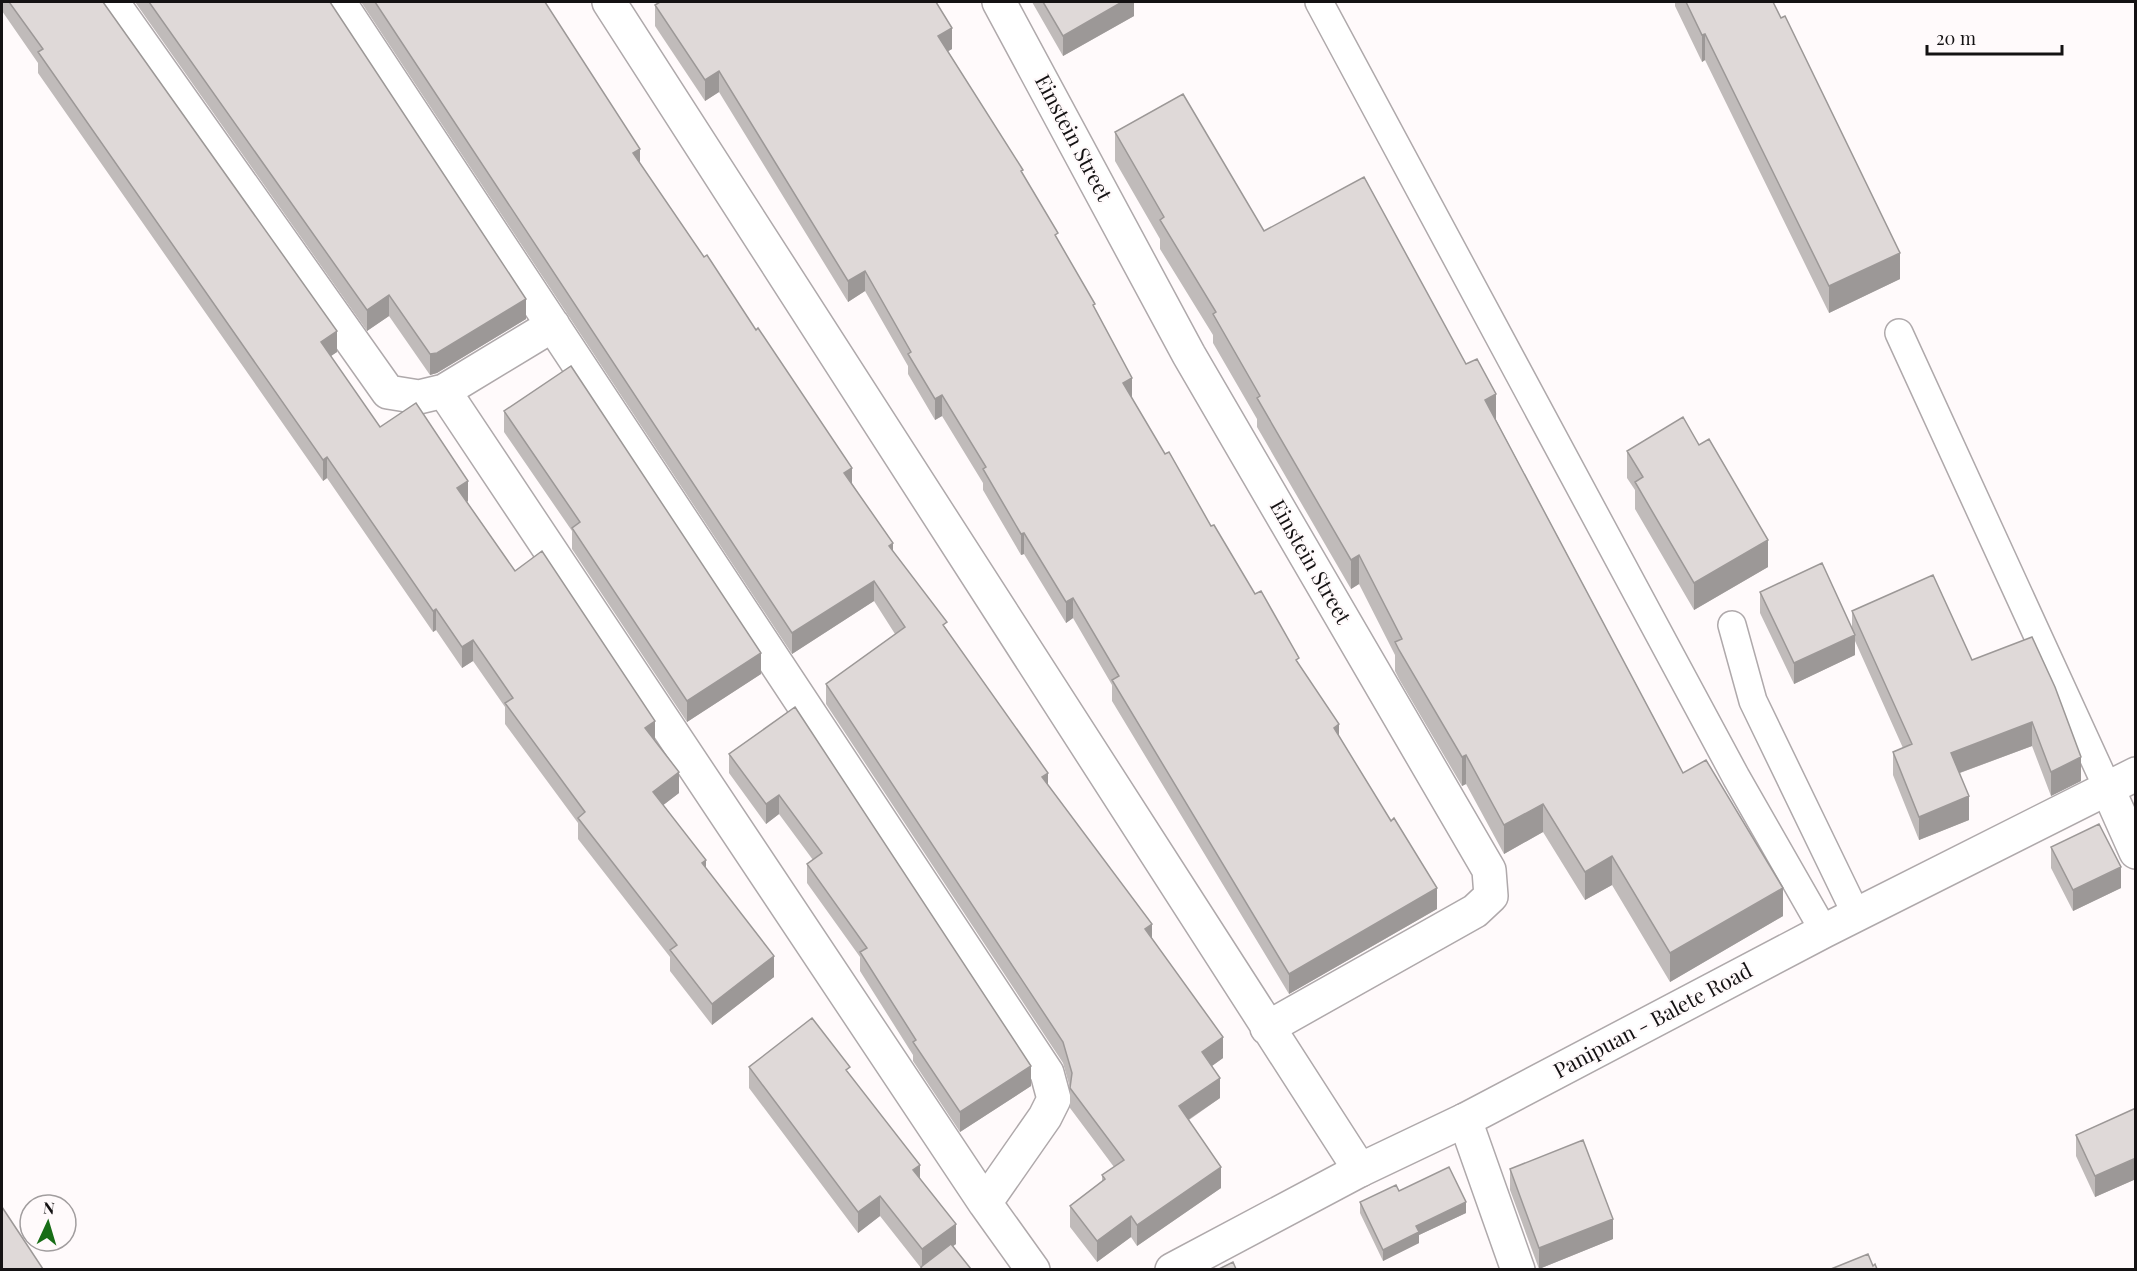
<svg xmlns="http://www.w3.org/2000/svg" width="2137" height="1271" font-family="'Playfair Display',serif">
<rect width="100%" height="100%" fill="#fffafb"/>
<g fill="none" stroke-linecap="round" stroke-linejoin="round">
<defs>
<path id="service" d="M 1319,2 L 1736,777 L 1824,931
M 1899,333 L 2107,787
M 1732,625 L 1753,701 L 1857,916"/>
<path id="minor" d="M 112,2 L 388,392 L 419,397 L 444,391 L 985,1203 L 1033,1270
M 339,2 L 1047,1073 L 1054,1099 L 1045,1117 L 985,1203
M 609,2 L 1360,1170
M 999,2 L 1189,355 L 1489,870 L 1491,896 L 1475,911 L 1267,1028
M 444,391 L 553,325
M 2107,787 L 2136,852
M 1465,1120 L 1518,1270"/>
<path id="secondary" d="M 1172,1270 L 1360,1170 L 1465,1120 L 1824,931 L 2136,774"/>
</defs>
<use href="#service" stroke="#afa9ab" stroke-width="30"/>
<use href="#minor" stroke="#afa9ab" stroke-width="36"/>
<use href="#secondary" stroke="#afa9ab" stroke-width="36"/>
<use href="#service" stroke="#fff" stroke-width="27"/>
<use href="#minor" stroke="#fff" stroke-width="33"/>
<use href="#secondary" stroke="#fff" stroke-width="33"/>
</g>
<path fill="#c0bbba" d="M 2,2 L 103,2 L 337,352 L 330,356 L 380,427 L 468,501 L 467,502 L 515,571 L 655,741 L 679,793 L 663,805 L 706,869 L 774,977 L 712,1025 L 670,971 L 670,957 L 578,839 L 578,823 L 505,724 L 505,707 L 473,661 L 462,668 L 436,630 L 433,632 L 327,478 L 323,481 L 38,73 L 38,63 L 2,11 Z
M 135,2 L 330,2 L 526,319 L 437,373 L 430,375 L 389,316 L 367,331 Z
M 361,2 L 545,2 L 640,163 L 852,483 L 893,551 L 947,630 L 1048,785 L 1152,938 L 1223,1058 L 1212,1066 L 1220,1098 L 1189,1120 L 1221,1188 L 1137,1246 L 1131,1237 L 1097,1262 L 1070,1227 L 1070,1206 L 1102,1181 L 1102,1175 L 1114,1167 L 1070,1108 L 1070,1088 L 1063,1063 L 826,704 L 826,684 L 895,634 L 874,601 L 792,654 Z
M 1032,2 L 1134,2 L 1134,16 L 1063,56 Z
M 1675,2 L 1773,2 L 1900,279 L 1829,313 L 1705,60 L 1702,62 L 1675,6 Z
M 655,5 L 952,49 L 948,51 L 1023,175 L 1095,310 L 1132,399 L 1165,454 L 1255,594 L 1299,665 L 1437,909 L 1289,994 L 1112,701 L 1112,685 L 1073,618 L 1066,623 L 1024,554 L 1021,555 L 983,490 L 983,483 L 942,416 L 935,420 L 908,374 L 908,366 L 865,291 L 848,302 L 719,92 L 705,101 L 655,26 Z
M 1115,132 L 1264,231 L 1496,420 L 1683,773 L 1783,916 L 1670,982 L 1612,885 L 1585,900 L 1543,832 L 1504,854 L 1466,784 L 1462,786 L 1399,679 L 1395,671 L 1395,655 L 1359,584 L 1351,589 L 1257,427 L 1257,419 L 1213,343 L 1213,335 L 1160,249 L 1160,239 L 1115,161 Z
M 504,411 L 761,674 L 687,722 L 572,549 L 572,531 L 504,432 Z
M 1627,451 L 1768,567 L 1694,610 L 1635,509 L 1635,490 L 1627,478 Z
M 1760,592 L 1852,628 L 1852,611 L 1972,660 L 2032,637 L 2081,781 L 2051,796 L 2032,746 L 1960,773 L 1969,820 L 1919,840 L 1893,775 L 1893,752 L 1903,748 L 1855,641 L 1855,655 L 1794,684 L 1760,613 Z
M 795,707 L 1031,1086 L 960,1132 L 913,1061 L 913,1055 L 860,971 L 860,957 L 807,883 L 807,864 L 813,860 L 779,814 L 766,824 L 729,773 L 729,754 Z
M 2051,847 L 2121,888 L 2073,911 L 2051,868 Z
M 749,1067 L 850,1075 L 920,1178 L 956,1244 L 953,1246 L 971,1269 L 921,1269 L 921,1268 L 880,1216 L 858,1233 L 749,1088 Z
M 2136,1108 L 2136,1179 L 2095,1197 L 2076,1156 L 2076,1135 Z
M 1510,1169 L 1613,1239 L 1539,1269 L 1510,1190 Z
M 1399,1191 L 1466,1213 L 1419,1235 L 1419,1243 L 1383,1261 L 1360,1213 L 1360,1202 Z"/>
<path fill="#9c9897" d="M 1122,2 L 1134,2 L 1134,16 L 1063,56 L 1063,36 Z
M 952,28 L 952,49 L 938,57 L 938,36 Z
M 1705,34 L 1705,60 L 1702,62 L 1702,35 Z
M 719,71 L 719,92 L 705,101 L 705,80 Z
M 640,149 L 640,170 L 633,153 Z
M 1900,253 L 1900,279 L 1829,313 L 1829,286 Z
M 865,271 L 865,291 L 848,302 L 848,281 Z
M 389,295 L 389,316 L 367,331 L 367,310 Z
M 526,299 L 526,319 L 437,373 L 430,375 L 430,354 Z
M 337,331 L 337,352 L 321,363 L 321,342 Z
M 1132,378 L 1132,398 L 1123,404 L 1123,383 Z
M 1496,394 L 1496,423 L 1485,400 Z
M 942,395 L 942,416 L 935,420 L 935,399 Z
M 327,457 L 327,478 L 323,481 L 323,460 Z
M 852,468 L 852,489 L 844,473 Z
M 468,481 L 468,501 L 457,509 L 457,488 Z
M 1024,533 L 1024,554 L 1021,555 L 1021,534 Z
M 1768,540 L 1768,567 L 1694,610 L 1694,583 Z
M 893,543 L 893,563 L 889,546 Z
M 1359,555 L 1359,584 L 1351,589 L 1351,560 Z
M 874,581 L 874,601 L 792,654 L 792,633 Z
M 1073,598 L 1073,618 L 1066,623 L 1066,602 Z
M 436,609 L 436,630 L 433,632 L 433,611 Z
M 1855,635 L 1855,655 L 1794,684 L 1794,663 Z
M 473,640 L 473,661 L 462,668 L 462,647 Z
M 761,653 L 761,674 L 687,722 L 687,701 Z
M 655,721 L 655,742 L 645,728 Z
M 2032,722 L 2032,746 L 1951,776 L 1951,753 Z
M 1339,724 L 1339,745 L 1334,728 Z
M 1466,755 L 1466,784 L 1462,786 L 1462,757 Z
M 2081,757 L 2081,781 L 2051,796 L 2051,772 Z
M 679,772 L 679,793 L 653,813 L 653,792 Z
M 1048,773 L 1048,793 L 1042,777 Z
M 779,795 L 779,814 L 766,824 L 766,804 Z
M 1969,796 L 1969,820 L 1919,840 L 1919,817 Z
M 1543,804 L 1543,832 L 1504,854 L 1504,825 Z
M 1612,856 L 1612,885 L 1585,900 L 1585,872 Z
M 706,860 L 706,881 L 702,863 Z
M 2121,867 L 2121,888 L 2073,911 L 2073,890 Z
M 1437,888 L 1437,909 L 1289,994 L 1289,974 Z
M 1783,888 L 1783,916 L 1670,982 L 1670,953 Z
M 1152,924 L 1152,945 L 1145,929 Z
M 774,956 L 774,977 L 712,1025 L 712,1004 Z
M 1223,1037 L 1223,1058 L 1202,1073 L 1202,1052 Z
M 1031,1066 L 1031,1086 L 960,1132 L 960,1112 Z
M 1220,1078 L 1220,1098 L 1179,1126 L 1179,1106 Z
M 2136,1158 L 2136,1179 L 2095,1197 L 2095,1176 Z
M 920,1165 L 920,1186 L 913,1170 Z
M 1221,1167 L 1221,1188 L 1137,1246 L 1137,1225 Z
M 880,1196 L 880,1216 L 858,1233 L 858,1212 Z
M 1466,1202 L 1466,1213 L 1419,1235 L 1419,1243 L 1383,1261 L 1383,1250 L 1416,1226 Z
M 1131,1216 L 1131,1237 L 1097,1262 L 1097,1241 Z
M 1613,1219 L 1613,1239 L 1539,1269 L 1539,1248 Z
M 956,1224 L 956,1244 L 922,1269 L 922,1249 Z"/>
<path fill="#dfd9d8" stroke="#9c9897" stroke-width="1.5" d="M 9,2 L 103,2 L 337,331 L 321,342 L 380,427 L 416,403 L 468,481 L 457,488 L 515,571 L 542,551 L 655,721 L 645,728 L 679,772 L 653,792 L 706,860 L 702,863 L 774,956 L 712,1004 L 670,950 L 677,945 L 578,818 L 585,812 L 505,703 L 513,698 L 473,640 L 462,647 L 436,609 L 433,611 L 327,457 L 323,460 L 38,52 L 43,49 Z
M 149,2 L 330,2 L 526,299 L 437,353 L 430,354 L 389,295 L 367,310 Z
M 375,2 L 545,2 L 640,149 L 633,153 L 704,257 L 707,255 L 756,330 L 758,328 L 852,468 L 844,473 L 893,543 L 889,546 L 947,622 L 943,625 L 1048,773 L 1042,777 L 1152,924 L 1145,929 L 1223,1037 L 1202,1052 L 1220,1078 L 1179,1106 L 1221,1167 L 1137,1225 L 1131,1216 L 1097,1241 L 1070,1206 L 1105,1179 L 1102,1175 L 1124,1160 L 1070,1088 L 1072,1073 L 1063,1042 L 826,684 L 905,627 L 874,581 L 792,633 Z
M 660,2 L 936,2 L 952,28 L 938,36 L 1023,170 L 1021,171 L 1058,233 L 1055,235 L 1095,304 L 1093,305 L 1132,378 L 1123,383 L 1165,454 L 1169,452 L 1211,526 L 1214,525 L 1255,594 L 1261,591 L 1299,658 L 1296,660 L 1339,724 L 1334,728 L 1391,821 L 1394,818 L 1437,888 L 1289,974 L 1112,680 L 1119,676 L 1073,598 L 1066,602 L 1024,533 L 1021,534 L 983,469 L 986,467 L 942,395 L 935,399 L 908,354 L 911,352 L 865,271 L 848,281 L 719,71 L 705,80 L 655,5 Z
M 1043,2 L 1122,2 L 1063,36 Z
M 1686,2 L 1773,2 L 1781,18 L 1785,16 L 1900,253 L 1829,286 L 1705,34 L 1702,35 Z
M 1183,94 L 1264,231 L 1364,177 L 1466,364 L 1477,359 L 1496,394 L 1485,400 L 1683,773 L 1706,760 L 1783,888 L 1670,953 L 1612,856 L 1585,872 L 1543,804 L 1504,825 L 1466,755 L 1462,757 L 1399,650 L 1395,642 L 1402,639 L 1359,555 L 1351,560 L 1257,398 L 1260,396 L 1213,314 L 1216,312 L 1160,220 L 1164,217 L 1115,132 Z
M 571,366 L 761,653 L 687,701 L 572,528 L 580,522 L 504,411 Z
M 1683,417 L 1699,445 L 1709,439 L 1768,540 L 1694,583 L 1635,482 L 1643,477 L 1627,451 Z
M 1822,563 L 1855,635 L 1794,663 L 1760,592 Z
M 1933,575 L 1972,660 L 2032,637 L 2055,687 L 2081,757 L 2051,772 L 2032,722 L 1951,753 L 1969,796 L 1919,817 L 1893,752 L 1912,744 L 1852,611 Z
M 795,707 L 1031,1066 L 960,1112 L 913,1042 L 916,1040 L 860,952 L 867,948 L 807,864 L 822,853 L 779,795 L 766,804 L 729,754 Z
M 2099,824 L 2121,867 L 2073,890 L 2051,847 Z
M 812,1018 L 850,1067 L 846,1070 L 920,1165 L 913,1170 L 956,1224 L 922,1249 L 880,1196 L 858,1212 L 749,1067 Z
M 2136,1108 L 2136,1158 L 2095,1176 L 2076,1135 Z
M 1583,1140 L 1613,1219 L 1539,1248 L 1510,1169 Z
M 1449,1167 L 1466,1202 L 1416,1226 L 1419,1232 L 1383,1250 L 1360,1202 L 1396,1185 L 1399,1191 Z
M 2,1207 L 43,1269 L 2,1269 Z
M 951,1244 L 971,1269 L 922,1269 L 921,1267 Z
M 1868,1254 L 1873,1266 L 1875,1264 L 1877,1269 L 1831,1269 Z
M 1233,1262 L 1236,1269 L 1219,1269 Z"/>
<g text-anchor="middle" stroke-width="4.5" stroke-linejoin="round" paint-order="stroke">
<g font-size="21" fill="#141213" stroke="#fffafb">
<text transform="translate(1073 138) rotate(62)" y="7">Einstein Street</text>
<text transform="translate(1310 562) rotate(60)" y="7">Einstein Street</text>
<text transform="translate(1653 1021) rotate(-28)" y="7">Panipuan - Balete Road</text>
</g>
</g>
<rect width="2137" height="1271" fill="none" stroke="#141213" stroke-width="6"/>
<g transform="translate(48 1223) rotate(4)"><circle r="28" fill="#fffafb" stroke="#a19d9e" stroke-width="1.5"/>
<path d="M0-4.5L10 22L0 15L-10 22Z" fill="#186d16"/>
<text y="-9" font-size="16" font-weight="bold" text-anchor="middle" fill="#141213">N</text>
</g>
<path d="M1927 45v9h135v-9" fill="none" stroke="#141213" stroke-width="3"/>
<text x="1936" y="45" font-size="18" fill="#141213" stroke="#fffafb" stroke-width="4.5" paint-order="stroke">20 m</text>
</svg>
